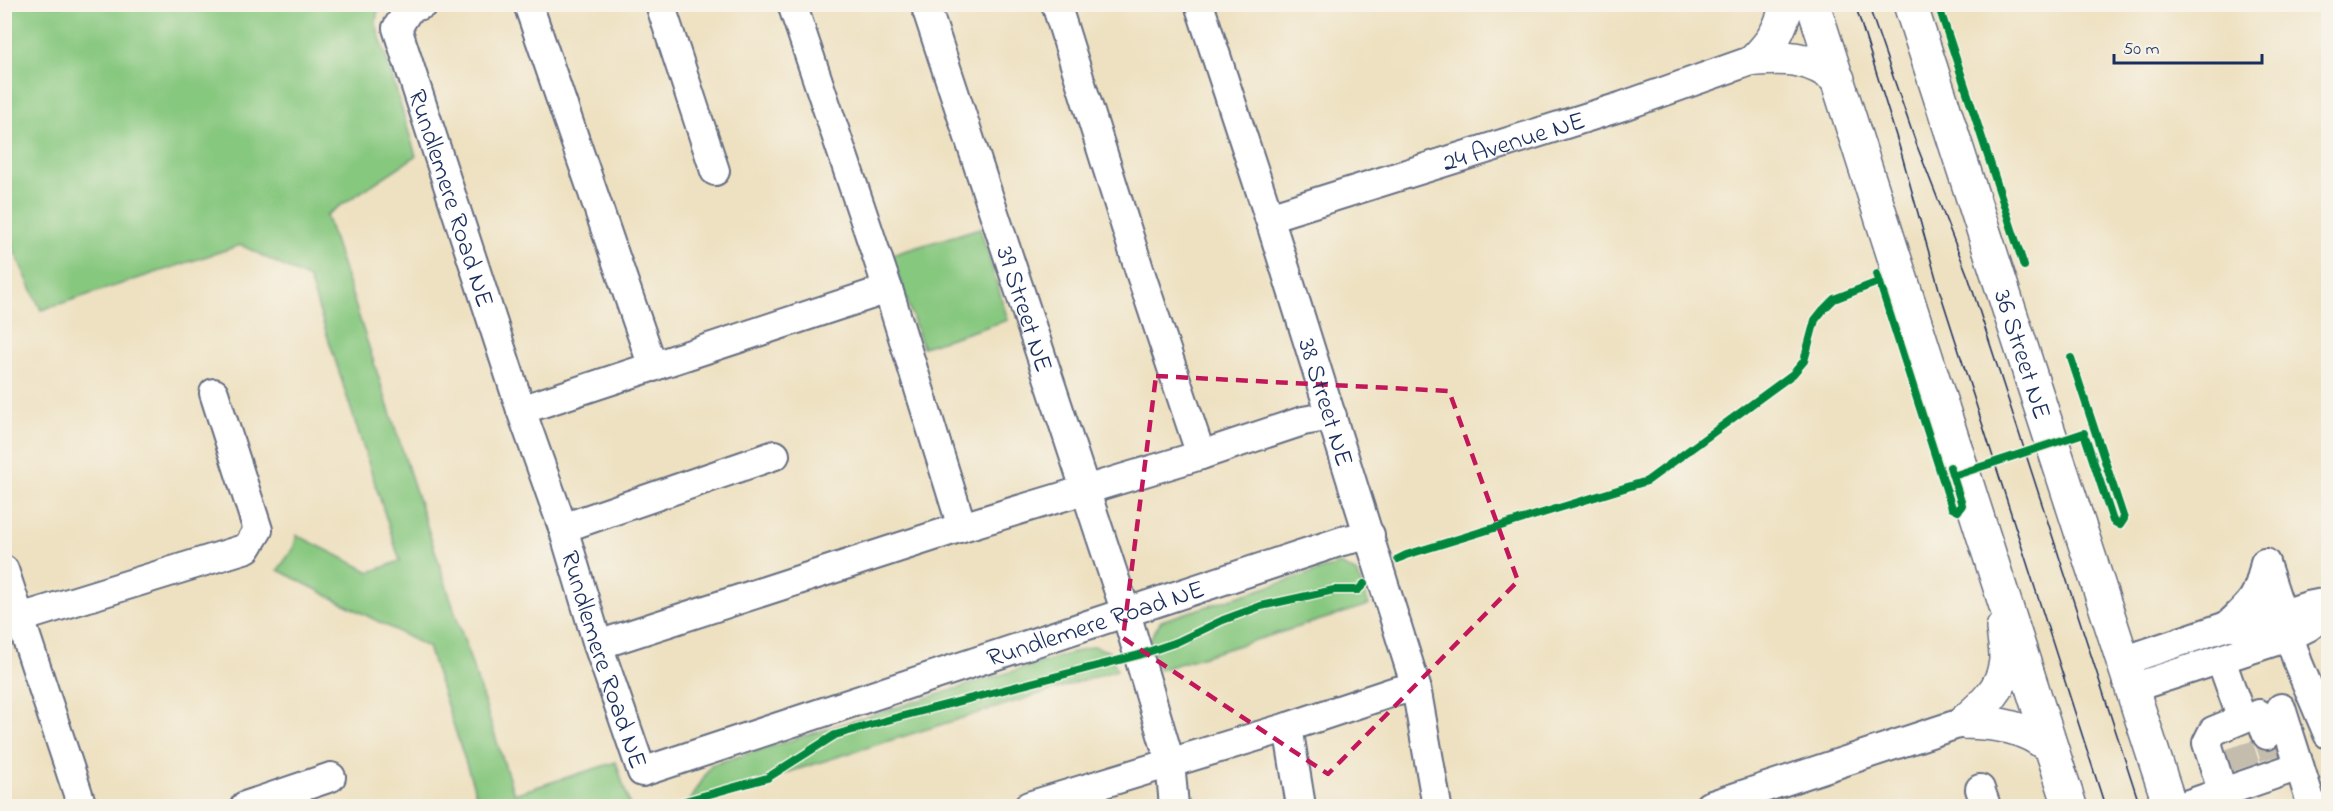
<svg xmlns="http://www.w3.org/2000/svg" width="2333" height="811" font-family="'Indie Flower',sans-serif">
<rect width="100%" height="100%" fill="#f7f3e8"/>
<filter id="ink" filterUnits="userSpaceOnUse"><feTurbulence type="fractalNoise" baseFrequency=".0167" numOctaves="2"/><feDisplacementMap in="SourceGraphic" scale="12" xChannelSelector="R" yChannelSelector="G"/><feConvolveMatrix kernelMatrix="1 2 1 2 8 2 1 2 1" color-interpolation-filters="sRGB"/></filter>
<filter id="wash" filterUnits="userSpaceOnUse"><feTurbulence type="fractalNoise" baseFrequency=".008" numOctaves="4" result="noise"/><feDisplacementMap in="SourceGraphic" scale="24" xChannelSelector="R" yChannelSelector="G"/><feGaussianBlur stdDeviation="1.35" result="paint"/><feColorMatrix in="noise" values="0 0 0 0 0 0 0 0 0 0 0 0 0 0 0 0 0 1.4 0 .05"/><feComposite in="paint" operator="in"/></filter>
<g filter="url(#wash)">
<rect width="100%" height="100%" fill="#eee1c1"/>
<path fill="#87c87f" stroke="#517c6e" stroke-width="1.5" d="M 362,5 L 363,6 L 382,5 L 377,13 L 376,24 L 416,156 L 326,215 L 514,794 L 616,762 L 630,806 L 480,806 L 428,647 L 278,570 L 293,549 L 297,535 L 370,572 L 400,561 L 309,279 L 241,245 L 41,310 L 5,231 L 5,5 Z
M 980,228 L 1008,320 L 923,347 L 891,255 Z
M 1340,564 L 1357,573 L 1369,605 L 1159,670 L 1150,639 L 1161,621 Z
M 1094,646 L 1110,652 L 1117,670 L 689,803 L 711,765 Z"/>
</g>
<g filter="url(#ink)">
<g fill="none" stroke-linecap="round" stroke-linejoin="round">
<path stroke="#c4bdad" stroke-width="28" stroke-dasharray="28 14" stroke-linecap="butt" d="M 2267,735 L 2274,757
M 2239,745 L 2246,767"/>
<defs>
<g id="minor">
<path id="s1" d="M 423,4 L 409,9 L 397,28 L 521,410 L 563,528 L 598,645 L 642,772 L 1342,541 L 1370,535"/>
<path d="M 528,4 L 653,367"/>
<path d="M 660,4 L 715,171"/>
<path d="M 792,4 L 888,289 L 962,527"/>
<path id="s2" d="M 925,4 L 1126,613 L 1170,762 L 1174,806"/>
<path d="M 1056,4 L 1140,272 L 1201,455"/>
<path id="s3" d="M 1199,4 L 1269,217 L 1416,687 L 1437,806"/>
<path id="s4" d="M 1269,217 L 1623,106 L 1756,59"/>
<path d="M 521,410 L 888,289"/>
<path d="M 563,528 L 775,455"/>
<path d="M 2265,563 L 2298,663 L 2328,734"/>
<path d="M 4,570 L 82,806"/>
<path d="M 4,623 L 247,548 L 258,530 L 214,393"/>
<path d="M 2227,626 C 2253,602 2258,598 2265,563"/>
<path d="M 598,645 L 962,527 L 1201,455 L 1303,421 L 1332,416"/>
<path d="M 2221,660 L 2242,719 L 2213,731 L 2207,743 L 2227,806"/>
<path d="M 2123,661 L 2227,626 L 2246,626 L 2308,606 L 2328,602"/>
<path d="M 2132,688 L 2288,637 L 2308,627 L 2328,612"/>
<path d="M 2281,708 L 2312,806"/>
<path d="M 2259,714 L 2267,735"/>
<path d="M 1288,727 L 1393,692 L 1416,687"/>
<path d="M 1980,789 L 1986,806"/>
<path d="M 245,806 L 331,777"/>
<path d="M 1029,806 L 1288,727 L 1301,806"/>
<path d="M 1709,806 L 1964,722"/>
<path d="M 2183,806 L 2299,766"/>
</g>
<g id="major">
<path d="M 1813,4 L 2070,806"/>
<path id="s5" d="M 1910,4 L 2170,806"/>
<path d="M 1756,59 C 1790,57 1810,57 1838,79"/>
<path d="M 1756,59 C 1774,40 1780,30 1787,4"/>
<path d="M 1964,722 C 1982,706 2001,691 2005,666 C 2008,655 2004,640 2003,628"/>
<path d="M 1964,722 C 1997,723 2025,726 2051,748"/>
</g>
</defs>
<use href="#minor" stroke="#656d81" stroke-width="32"/>
<use href="#major" stroke="#656d81" stroke-width="36"/>
<use href="#minor" stroke="#fff" stroke-width="28"/>
<use href="#major" stroke="#fff" stroke-width="33"/>
<path stroke="#1b2f5e" stroke-width="1.5" d="M 1855,4 L 1901,152 L 1939,289 L 2105,806
M 1868,4 L 1917,146 L 1969,279 L 2140,806"/>
<defs>
<path id="cycleway" d="M 1938,4 L 2024,266
M 1877,274 L 1952,508 L 1958,511 L 1962,505 L 1950,467
M 2071,358 L 2124,519 L 2120,525 L 2113,521 L 2086,439
M 1953,476 L 2084,433
M 1398,559 L 1406,555 L 1647,481 L 1793,374 L 1804,361 L 1815,320 L 1823,310 L 1834,299 L 1873,284
M 667,806 L 767,778 L 835,735 L 895,718 L 1139,655 L 1177,642 L 1223,620 L 1261,606 L 1334,590 L 1358,590 L 1364,584"/>
</defs>
<use href="#cycleway" stroke="#f7f3e8" stroke-width="11"/>
<use href="#cycleway" stroke="#00873e" stroke-width="8"/>
</g>
</g>
<path fill="none" stroke="#c2185b" stroke-width="4.5" stroke-dasharray="12 8" stroke-linejoin="round" d="M 1156,376 L 1449,391 L 1518,581 L 1328,774 L 1123,638 Z"/>
<g text-anchor="middle" stroke-width="5" stroke-linejoin="round" paint-order="stroke">
<g font-size="26" fill="#1b2f5e" stroke="#f7f3e8">
<text dy="9" stroke="none"><textPath href="#s4" startOffset="256">24 Avenue NE</textPath></text>
<text dy="9" stroke="none"><textPath href="#s1" startOffset="216">Rundlemere Road NE</textPath></text>
<text dy="9" stroke="none"><textPath href="#s2" startOffset="321">39 Street NE</textPath></text>
<text dy="9" stroke="none"><textPath href="#s5" startOffset="368">36 Street NE</textPath></text>
<text dy="9" stroke="none"><textPath href="#s3" startOffset="418">38 Street NE</textPath></text>
<text dy="9" stroke="none"><textPath href="#s1" startOffset="1298">Rundlemere Road NE</textPath></text>
<text dy="9" stroke="none"><textPath href="#s1" startOffset="702">Rundlemere Road NE</textPath></text>
</g>
</g>
<rect width="2333" height="811" fill="none" stroke="#f7f3e8" stroke-width="24"/>
<path d="M2114 54v9h148v-9" fill="none" stroke="#1b2f5e" stroke-width="3"/>
<text x="2123" y="54" font-size="18" fill="#1b2f5e" stroke="#f7f3e8" stroke-width="4.5" paint-order="stroke">50 m</text>
</svg>
